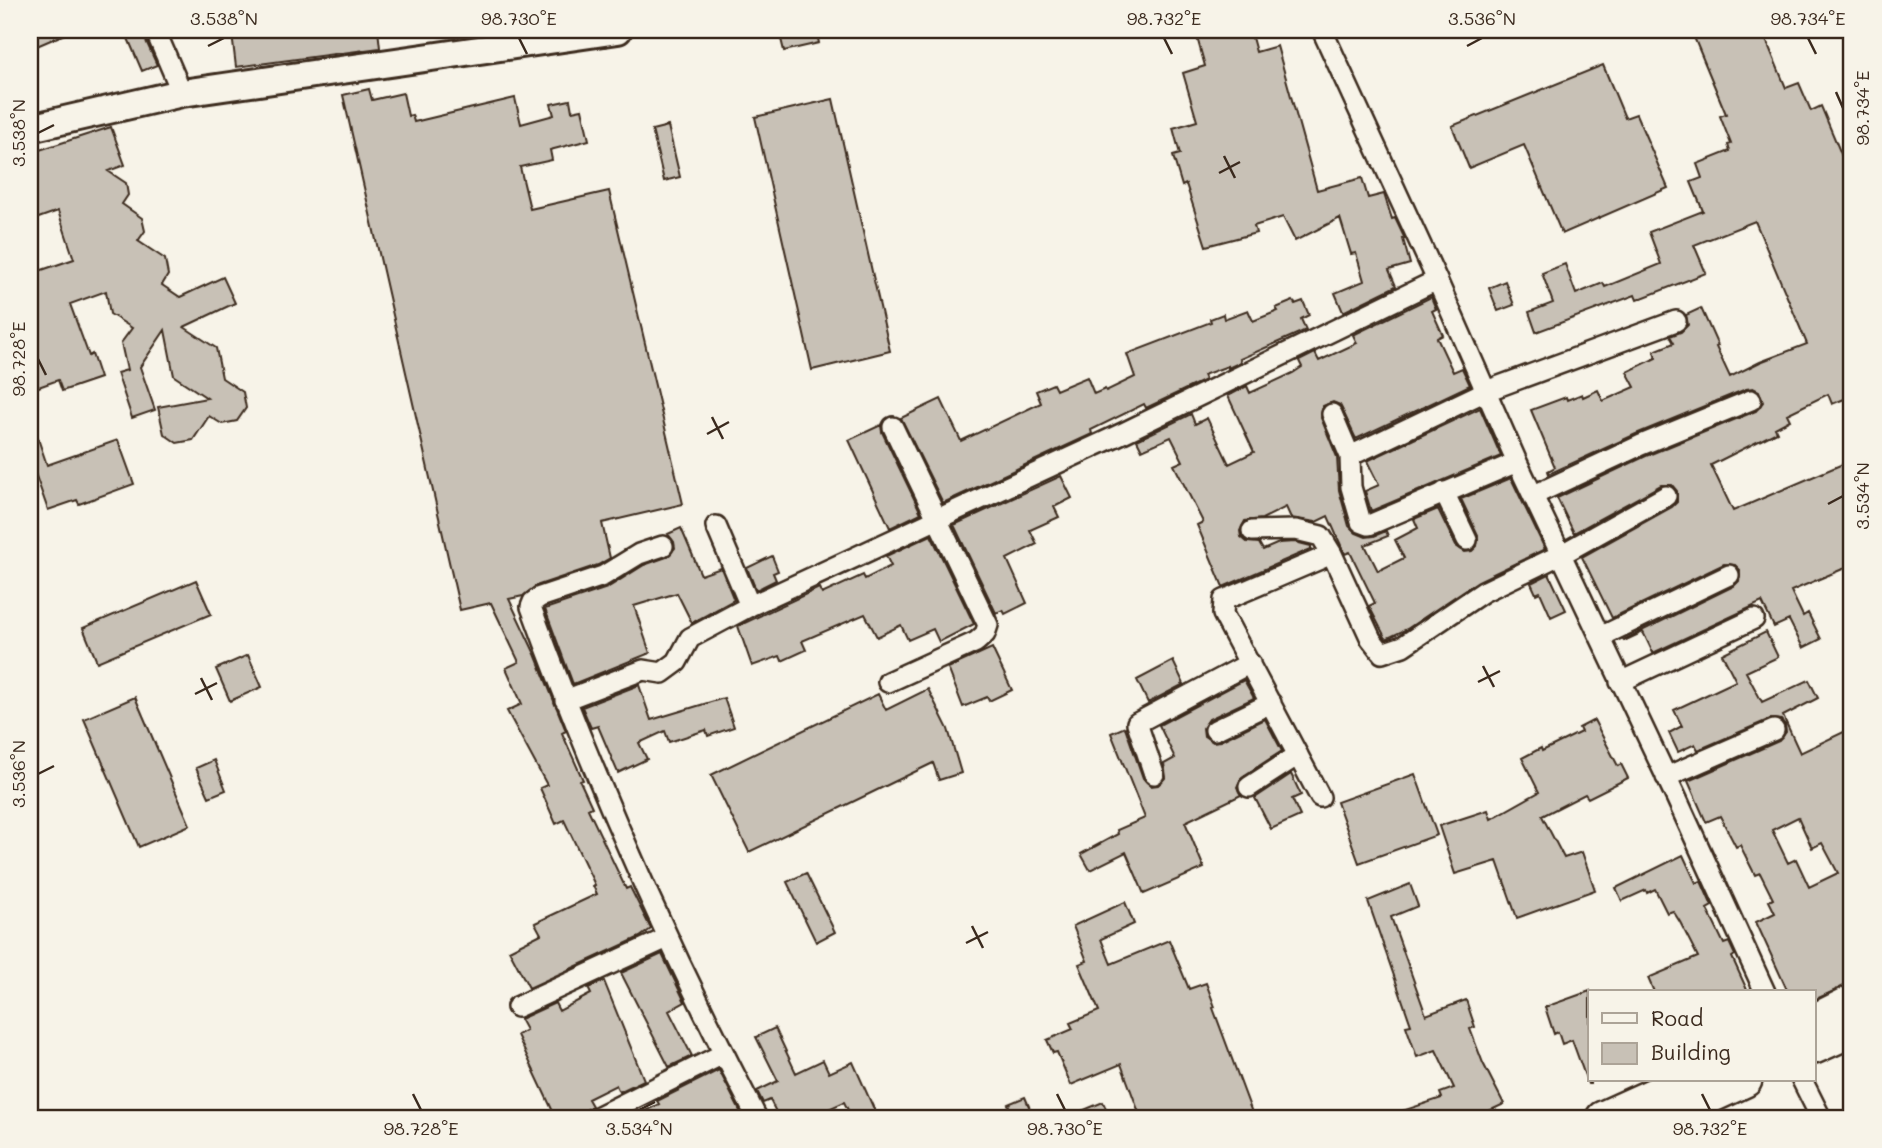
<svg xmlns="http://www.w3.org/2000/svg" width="1882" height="1148" font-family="Mali,sans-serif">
<rect width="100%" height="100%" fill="#f7f3e8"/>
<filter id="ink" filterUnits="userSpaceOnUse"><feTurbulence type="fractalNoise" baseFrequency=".0143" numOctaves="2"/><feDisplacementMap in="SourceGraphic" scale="14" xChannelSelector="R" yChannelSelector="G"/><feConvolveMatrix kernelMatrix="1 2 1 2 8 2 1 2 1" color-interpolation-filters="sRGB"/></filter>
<g filter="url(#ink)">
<path fill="#c8c1b6" stroke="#3b2a1e" stroke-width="2" fill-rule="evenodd" d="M 30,30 L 74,30 L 30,49 Z
M 141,30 L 157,65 L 142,71 L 127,36 Z
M 273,30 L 378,30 L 380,48 L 236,67 L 232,34 Z
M 801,30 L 816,30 L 819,43 L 784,51 L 780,35 Z
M 1195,30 L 1250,30 L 1256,52 L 1277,46 L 1317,190 L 1362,178 L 1368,198 L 1384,194 L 1392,219 L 1395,218 L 1405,239 L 1403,239 L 1410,264 L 1389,270 L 1396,286 L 1343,312 L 1335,293 L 1364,281 L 1356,253 L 1351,254 L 1340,218 L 1295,241 L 1283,217 L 1254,226 L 1256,233 L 1206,246 L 1186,184 L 1182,186 L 1173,156 L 1180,154 L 1173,128 L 1197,121 L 1183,73 L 1205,66 Z
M 1691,30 L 1762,30 L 1786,88 L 1799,83 L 1811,111 L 1821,106 L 1852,180 L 1852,396 L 1832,404 L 1828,394 L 1787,414 L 1790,420 L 1775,428 L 1777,432 L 1711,465 L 1733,511 L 1852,460 L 1852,565 L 1791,591 L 1803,616 L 1808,613 L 1821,639 L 1803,648 L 1789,620 L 1774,627 L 1762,602 L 1653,653 L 1643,632 L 1624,641 L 1623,640 L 1734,586 L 1739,581 L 1740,570 L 1735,565 L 1724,564 L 1612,618 L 1582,557 L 1672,507 L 1677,502 L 1677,491 L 1672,485 L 1661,485 L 1574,533 L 1557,498 L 1646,456 L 1756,411 L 1763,402 L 1759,391 L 1753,388 L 1746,389 L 1636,434 L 1549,474 L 1548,471 L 1555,467 L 1531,410 L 1566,397 L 1567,400 L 1582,394 L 1583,397 L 1598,390 L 1603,401 L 1635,387 L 1627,372 L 1656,358 L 1654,351 L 1674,343 L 1670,336 L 1681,332 L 1688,325 L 1686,315 L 1701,308 L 1718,346 L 1716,347 L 1730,377 L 1760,362 L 1807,344 L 1755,221 L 1694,245 L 1706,273 L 1637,300 L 1635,295 L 1536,332 L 1529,312 L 1553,303 L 1542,273 L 1565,264 L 1576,294 L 1603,283 L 1605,287 L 1661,264 L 1649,232 L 1703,211 L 1691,182 L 1702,178 L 1697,164 L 1730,151 L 1728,145 L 1731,144 L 1720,116 L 1726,114 Z
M 1603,65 L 1625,118 L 1636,114 L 1668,188 L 1562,234 L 1524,145 L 1469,168 L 1452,126 Z
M 369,89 L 372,100 L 403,93 L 408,116 L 412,115 L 414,122 L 515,98 L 521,124 L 554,115 L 551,104 L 570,100 L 572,111 L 582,109 L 589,140 L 550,150 L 552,160 L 520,167 L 530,209 L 609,191 L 683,504 L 602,523 L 610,558 L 598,565 L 536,586 L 523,596 L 509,599 L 535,654 L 566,731 L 562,733 L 583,780 L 580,781 L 592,807 L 588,809 L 626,889 L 630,887 L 651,929 L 640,937 L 529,988 L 509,950 L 541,934 L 535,923 L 597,894 L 593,886 L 595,885 L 564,820 L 556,824 L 540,788 L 547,785 L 507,711 L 522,704 L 506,668 L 519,662 L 491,603 L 460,610 L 343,95 Z
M 833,99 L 890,351 L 812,370 L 755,117 Z
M 668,126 L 680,177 L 664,181 L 652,130 Z
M 111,127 L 125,165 L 108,171 L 126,183 L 128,195 L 122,204 L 142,218 L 145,231 L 138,241 L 165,259 L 168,275 L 162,285 L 180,297 L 223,277 L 235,303 L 184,327 L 216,348 L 222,378 L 243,392 L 246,408 L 237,421 L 222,424 L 209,416 L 193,440 L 177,443 L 164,434 L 158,407 L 207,398 L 174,376 L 165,330 L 140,367 L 155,410 L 132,418 L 117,373 L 127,370 L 121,343 L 132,328 L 110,314 L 106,291 L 70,304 L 89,356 L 92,354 L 100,378 L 62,391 L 58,380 L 30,390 L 30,274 L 74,259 L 58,211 L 30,221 L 30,153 Z
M 1505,281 L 1514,305 L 1498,311 L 1489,288 Z
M 1431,297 L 1436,309 L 1432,311 L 1443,335 L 1437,338 L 1453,372 L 1462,368 L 1470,385 L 1356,439 L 1340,405 L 1333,402 L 1323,406 L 1321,418 L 1337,457 L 1339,490 L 1349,526 L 1356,533 L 1366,537 L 1374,536 L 1386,531 L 1388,536 L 1365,545 L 1378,571 L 1404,558 L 1395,540 L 1418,528 L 1414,519 L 1438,509 L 1456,546 L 1465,552 L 1472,551 L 1477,546 L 1478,535 L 1461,499 L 1511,478 L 1545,549 L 1478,581 L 1407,629 L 1386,639 L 1369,606 L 1375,603 L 1350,552 L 1345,554 L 1339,541 L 1328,516 L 1316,522 L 1291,518 L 1286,507 L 1262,519 L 1245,521 L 1240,531 L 1241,537 L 1247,542 L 1259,543 L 1263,550 L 1279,543 L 1295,542 L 1311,546 L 1311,549 L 1223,587 L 1197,525 L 1203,522 L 1174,465 L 1183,461 L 1171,437 L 1142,450 L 1137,440 L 1191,414 L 1195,424 L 1207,418 L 1229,464 L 1254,452 L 1228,396 L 1247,386 L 1250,393 L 1293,373 L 1302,367 L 1299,361 L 1315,353 L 1319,361 L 1357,343 L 1353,335 Z
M 1293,301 L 1295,304 L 1303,301 L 1309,315 L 1301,319 L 1306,330 L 1240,359 L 1241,362 L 1228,368 L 1228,366 L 1203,375 L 1205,380 L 1146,408 L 1144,404 L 1091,430 L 1092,434 L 943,503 L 901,418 L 941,399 L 961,441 L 1041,403 L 1036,391 L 1053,384 L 1056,390 L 1087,377 L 1094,394 L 1105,389 L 1106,391 L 1135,377 L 1127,354 L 1211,322 L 1210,319 L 1223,314 L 1224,319 L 1248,310 L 1253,321 L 1278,311 L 1276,308 Z
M 1480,408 L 1501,456 L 1371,511 L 1365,491 L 1379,485 L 1367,461 Z
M 32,421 L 47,465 L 118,440 L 134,484 L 79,504 L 77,500 L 48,510 L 30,459 L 30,422 Z
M 881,425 L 882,432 L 921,513 L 890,528 L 849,440 Z
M 1061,476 L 1072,498 L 1054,507 L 1059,517 L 1030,530 L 1037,544 L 1007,559 L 1027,603 L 1005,614 L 1003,610 L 996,613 L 954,525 Z
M 681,528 L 701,575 L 721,568 L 734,600 L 692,623 L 677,593 L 634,606 L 650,653 L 573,684 L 545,609 L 607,588 L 644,565 L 667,557 L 675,548 L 674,542 L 668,534 Z
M 931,535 L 974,624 L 939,642 L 933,629 L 908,640 L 901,625 L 877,637 L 865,614 L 802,641 L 806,650 L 782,661 L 780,656 L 752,666 L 738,626 L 819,588 L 822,594 L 863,575 L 865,579 L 891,566 L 886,556 Z
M 772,556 L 778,571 L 773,573 L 776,580 L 756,590 L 747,568 Z
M 1549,574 L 1566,610 L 1551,617 L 1540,592 L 1536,594 L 1531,583 Z
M 196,580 L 211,614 L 97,662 L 83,628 Z
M 1766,632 L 1778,657 L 1746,672 L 1762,702 L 1809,680 L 1818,698 L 1783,716 L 1800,753 L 1852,728 L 1852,983 L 1814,1000 L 1814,992 L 1788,992 L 1756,922 L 1775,913 L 1769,901 L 1773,899 L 1760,873 L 1755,875 L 1740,845 L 1736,847 L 1720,816 L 1706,822 L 1688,781 L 1779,741 L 1786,732 L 1785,725 L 1781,720 L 1770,719 L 1698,750 L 1695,744 L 1678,752 L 1669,733 L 1682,726 L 1674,710 L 1736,681 L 1722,654 ZM 1798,817 L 1812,848 L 1822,843 L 1838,873 L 1809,887 L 1796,859 L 1788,863 L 1772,830 Z
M 992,648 L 1012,690 L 989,701 L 987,697 L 963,707 L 948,668 Z
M 248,655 L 262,687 L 230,701 L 216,669 Z
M 1173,661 L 1184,684 L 1148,703 L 1137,680 Z
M 1244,680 L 1254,698 L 1209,719 L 1203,728 L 1204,736 L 1213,742 L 1220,741 L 1265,719 L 1282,751 L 1242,777 L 1237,787 L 1241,795 L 1185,822 L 1204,868 L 1144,894 L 1126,852 L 1090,870 L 1081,854 L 1118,834 L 1117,830 L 1145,818 L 1111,733 L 1125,727 L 1143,778 L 1151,786 L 1158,785 L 1166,777 L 1164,764 L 1175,758 L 1159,725 Z
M 639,685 L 651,720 L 724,698 L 734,727 L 708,736 L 706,730 L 669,742 L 665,731 L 639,743 L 647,759 L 618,773 L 598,726 L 591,728 L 582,707 Z
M 928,689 L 948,729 L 961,773 L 939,780 L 933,763 L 749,852 L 711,775 L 878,694 L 886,710 Z
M 135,697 L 190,825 L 139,847 L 84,719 Z
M 1594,720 L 1618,766 L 1621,764 L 1628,778 L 1588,798 L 1585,794 L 1542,816 L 1564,858 L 1582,852 L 1595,890 L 1517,918 L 1497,861 L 1455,874 L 1439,826 L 1488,810 L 1491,819 L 1539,792 L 1522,758 L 1541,748 L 1542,751 L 1581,732 L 1579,728 Z
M 214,760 L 226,790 L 209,797 L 196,768 Z
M 1291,774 L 1301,795 L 1292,799 L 1300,816 L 1271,829 L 1255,798 Z
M 1415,774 L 1437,835 L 1359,863 L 1337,802 Z
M 1683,855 L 1696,883 L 1701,881 L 1712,906 L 1707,909 L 1724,944 L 1729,942 L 1735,955 L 1732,957 L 1748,992 L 1654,992 L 1648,978 L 1698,957 L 1680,922 L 1673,911 L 1667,913 L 1655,889 L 1647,893 L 1646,890 L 1622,901 L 1616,888 Z
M 806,873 L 835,932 L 816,942 L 787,882 Z
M 1410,884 L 1418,906 L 1391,917 L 1426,1015 L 1466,1000 L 1475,1027 L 1470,1029 L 1483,1063 L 1504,1104 L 1474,1118 L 1388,1118 L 1387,1116 L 1442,1098 L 1440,1093 L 1454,1088 L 1436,1050 L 1417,1057 L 1406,1026 L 1411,1025 L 1368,901 Z
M 1125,902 L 1134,924 L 1101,939 L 1111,964 L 1169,940 L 1189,989 L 1206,983 L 1215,1007 L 1213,1008 L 1254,1118 L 1141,1118 L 1121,1064 L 1071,1085 L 1057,1052 L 1053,1053 L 1047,1040 L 1073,1029 L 1070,1023 L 1099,1011 L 1079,964 L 1087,961 L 1073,926 Z
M 662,954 L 685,1002 L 669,1011 L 692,1056 L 669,1067 L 621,973 Z
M 604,981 L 644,1080 L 619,1092 L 616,1085 L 588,1099 L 592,1106 L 586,1110 L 570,1118 L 556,1118 L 517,1035 L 526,1030 L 520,1019 L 555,1003 L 559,1011 L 591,994 L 588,988 Z
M 1590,991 L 1590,1084 L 1588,1084 L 1572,1040 L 1562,1044 L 1558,1032 L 1554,1034 L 1545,1007 Z
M 775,1028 L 796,1073 L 823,1060 L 829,1073 L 853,1062 L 878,1118 L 852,1118 L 844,1102 L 809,1118 L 779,1118 L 770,1100 L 763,1103 L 757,1091 L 778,1081 L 756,1037 Z
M 719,1070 L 742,1115 L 735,1118 L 631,1118 L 659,1104 L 657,1101 Z
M 1025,1097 L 1034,1118 L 1014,1118 L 1008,1104 Z
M 1103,1102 L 1110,1118 L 1065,1118 Z"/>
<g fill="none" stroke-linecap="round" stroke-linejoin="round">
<defs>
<path id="street" d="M 155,30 L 182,93
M 1322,30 L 1437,280 L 1517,462 L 1676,797 L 1765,992
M 1332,414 L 1350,456
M 1517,462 L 1369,525 L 1361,522 L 1351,487 L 1350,456 L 1486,391 L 1676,321
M 1444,492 L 1467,540
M 1534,495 L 1641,445 L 1751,400
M 716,526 L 750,606
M 1252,531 L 1296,530 L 1321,536 L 1332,554
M 663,546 L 639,554 L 603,576 L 540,597 L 533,602 L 531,607 C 595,782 671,953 757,1118
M 1600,637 L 1729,575
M 888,682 L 976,642 L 985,634 L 988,625 L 893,427
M 1620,682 L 1754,619
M 565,700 L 643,670 L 662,673 L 677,662 L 690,638 L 750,606 L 1125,432 L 1437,280
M 1215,730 L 1271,703
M 1154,774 L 1137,723 L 1250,663
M 1666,777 L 1774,730
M 1249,787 L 1298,755
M 1320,797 L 1223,614 L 1224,600 L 1332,554 L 1371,639 L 1382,653 L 1403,646 L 1483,592 L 1562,554 L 1666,496
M 517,1007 L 667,938
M 1802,1080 L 1821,1118
M 595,1118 L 723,1054"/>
<path id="secondary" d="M 30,128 L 182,93 L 618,30"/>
<path id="highway" d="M 1814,1021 L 1852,1002
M 1814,1047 L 1852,1030
M 1603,1118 L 1687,1080
M 1663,1118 L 1745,1080"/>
</defs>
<use href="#street" stroke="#3b2a1e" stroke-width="24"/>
<use href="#secondary" stroke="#3b2a1e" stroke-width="32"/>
<use href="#highway" stroke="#3b2a1e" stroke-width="38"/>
<use href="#street" stroke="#f7f3e8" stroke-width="19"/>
<use href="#secondary" stroke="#f7f3e8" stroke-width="26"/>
<use href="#highway" stroke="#f7f3e8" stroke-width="33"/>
</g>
</g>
<path fill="none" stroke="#3b2a1e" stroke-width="2.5" d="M 519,38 L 527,54M 1164,38 L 1172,54M 1808,38 L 1816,54M 208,46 L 224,38M 1467,46 L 1482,38M 1836,92 L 1843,108M 38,133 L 54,125M 1224,156 L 1235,178M 1219,173 L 1240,162M 38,359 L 46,375M 712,417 L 723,439M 707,434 L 729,422M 1828,504 L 1843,496M 1483,666 L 1494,687M 201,678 L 212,700M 1478,682 L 1500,671M 195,694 L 217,683M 38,774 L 54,766M 972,926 L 983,948M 966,943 L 988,932M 413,1094 L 421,1110M 1057,1094 L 1065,1110M 1702,1094 L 1710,1110M 639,1110 L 655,1102"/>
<rect width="1882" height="1148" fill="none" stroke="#f7f3e8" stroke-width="77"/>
<rect x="1588" y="990" width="228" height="91" fill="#f7f3e8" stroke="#aca397" stroke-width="2"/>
<rect x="1602" y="1013" width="35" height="10" fill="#f7f3e8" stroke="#aca397" stroke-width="2"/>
<text x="1651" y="1026" font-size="21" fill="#3b2a1e">Road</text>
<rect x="1602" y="1043" width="35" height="21" fill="#c8c1b6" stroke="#aca397" stroke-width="2"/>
<text x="1651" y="1060" font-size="21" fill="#3b2a1e">Building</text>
<rect x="38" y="38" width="1805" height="1072" fill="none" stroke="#3b2a1e" stroke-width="2.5"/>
<g font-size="18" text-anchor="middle" fill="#3b2a1e">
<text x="224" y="25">3.538°N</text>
<text x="519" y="25">98.730°E</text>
<text x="1164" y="25">98.732°E</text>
<text x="1482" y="25">3.536°N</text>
<text x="1808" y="25">98.734°E</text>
<text transform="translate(1863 108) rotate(-90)" y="6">98.734°E</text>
<text transform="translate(19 133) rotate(-90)" y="6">3.538°N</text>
<text transform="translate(19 359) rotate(-90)" y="6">98.728°E</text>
<text transform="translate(1863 496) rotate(-90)" y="6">3.534°N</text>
<text transform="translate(19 774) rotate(-90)" y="6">3.536°N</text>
<text x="421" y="1135">98.728°E</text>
<text x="639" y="1135">3.534°N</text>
<text x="1065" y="1135">98.730°E</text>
<text x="1710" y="1135">98.732°E</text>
</g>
</svg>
